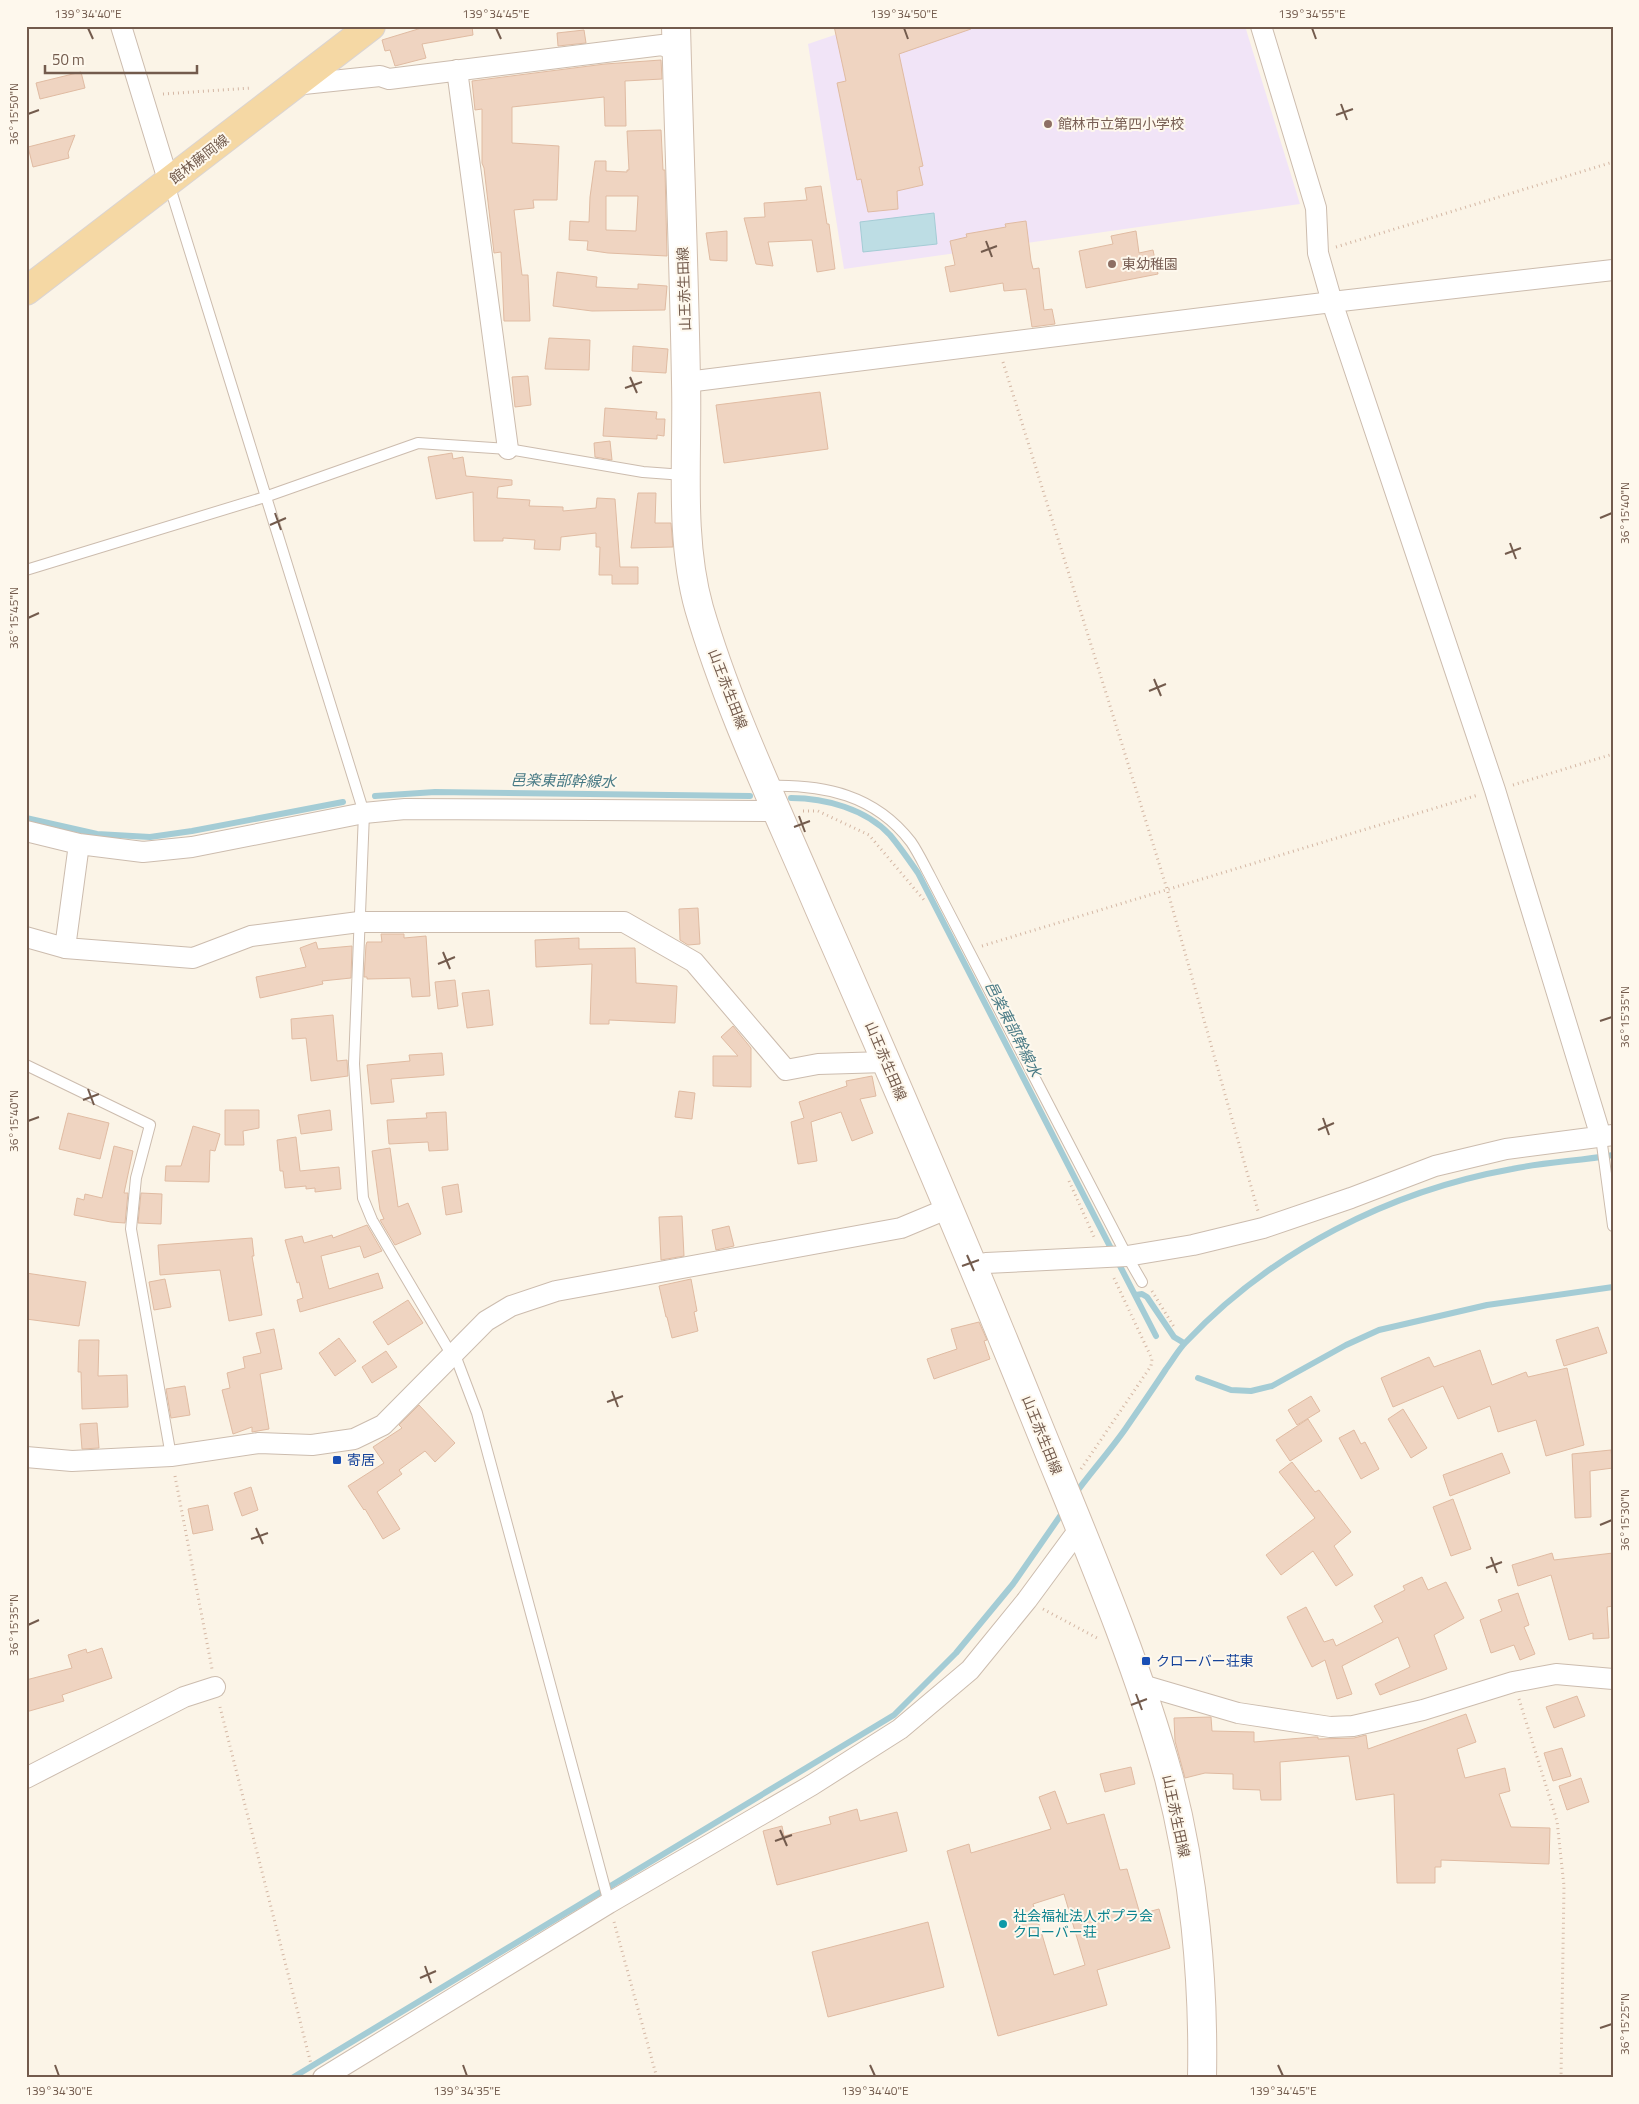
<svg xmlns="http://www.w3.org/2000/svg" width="1639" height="2104" font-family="'Titillium Web','Noto Sans JP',sans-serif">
<rect width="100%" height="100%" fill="#fbf4e7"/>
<path fill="#f1e4f7" d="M 861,26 L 1245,26 L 1300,204 L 844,269 L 808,44 Z"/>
<path fill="#bddde4" stroke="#a4ccd5" d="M 934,213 L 937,244 L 863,252 L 860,222 Z"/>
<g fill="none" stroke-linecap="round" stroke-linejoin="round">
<path stroke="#a4ccd5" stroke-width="6" d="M 375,796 L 435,792 L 750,796
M 791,798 C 825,798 866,809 890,835 C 900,847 909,860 918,873 L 1156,1336
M 26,818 L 97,834 L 150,837 L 192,831 L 343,802
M 1136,1295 L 1142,1294 L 1147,1297 L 1174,1337 L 1184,1343
M 1198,1378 L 1231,1390 L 1251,1391 L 1272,1386 L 1346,1345 L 1379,1330 L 1487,1305 L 1613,1287
M 1075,1494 C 1091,1472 1110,1451 1126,1428 C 1139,1409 1153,1389 1166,1369 C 1173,1360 1178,1350 1186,1342 C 1272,1251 1389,1191 1512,1169 C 1545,1162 1579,1161 1613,1155
M 292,2078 L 894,1715 L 956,1653 L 1013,1584 L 1065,1509"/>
</g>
<path fill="#efd4c1" stroke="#e0bba2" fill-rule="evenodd" d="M 428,26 L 472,26 L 473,35 L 422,44 L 426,58 L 395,66 L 390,50 L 385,51 L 382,40 Z
M 834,26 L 970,26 L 971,29 L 899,54 L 923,166 L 919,167 L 923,185 L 897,191 L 898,209 L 868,212 L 861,179 L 857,180 L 837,83 L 846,81 Z
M 584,30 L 586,43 L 558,46 L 557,33 Z
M 661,60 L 662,79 L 625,81 L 626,126 L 605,126 L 604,97 L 512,107 L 512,143 L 559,146 L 557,200 L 533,200 L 534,208 L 514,210 L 522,275 L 528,275 L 530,321 L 504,321 L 501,252 L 494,253 L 484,168 L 482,163 L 482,109 L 475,110 L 472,81 L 605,64 Z
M 81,72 L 85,88 L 40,99 L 36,83 Z
M 661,130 L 663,170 L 665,170 L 667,256 L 608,253 L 587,250 L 588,241 L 569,240 L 570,221 L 589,222 L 590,197 L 595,161 L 606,161 L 606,171 L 627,172 L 627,170 L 629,170 L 627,131 ZM 606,196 L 638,196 L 636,231 L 606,230 Z
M 75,135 L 68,153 L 69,158 L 33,167 L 28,147 Z
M 821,186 L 827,224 L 829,224 L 835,269 L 817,272 L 812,240 L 768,242 L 773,266 L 756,264 L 744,218 L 765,217 L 764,203 L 807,200 L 805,188 Z
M 1026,221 L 1031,261 L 1033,269 L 1039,268 L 1044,310 L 1052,309 L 1055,324 L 1032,327 L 1026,289 L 1004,291 L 1003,283 L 950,292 L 945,267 L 955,265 L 950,241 L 967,237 L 966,234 L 1006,227 L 1005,224 Z
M 727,231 L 727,261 L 710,260 L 706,233 Z
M 1136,231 L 1139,253 L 1153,250 L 1158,274 L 1086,288 L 1079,251 L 1113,244 L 1111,236 Z
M 557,272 L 597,277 L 596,287 L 638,289 L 638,284 L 667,286 L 665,310 L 592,311 L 553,306 Z
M 549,338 L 590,340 L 589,370 L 545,369 Z
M 633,346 L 668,349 L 666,373 L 632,371 Z
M 528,376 L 531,405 L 515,407 L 512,377 Z
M 820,392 L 828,449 L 724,463 L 716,405 Z
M 605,408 L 657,412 L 656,419 L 665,419 L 664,436 L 657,435 L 657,439 L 603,436 Z
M 610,441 L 612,460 L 595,457 L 594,443 Z
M 452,453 L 453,459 L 463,457 L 466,476 L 512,480 L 512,485 L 498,487 L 497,498 L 530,500 L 529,506 L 563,507 L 563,511 L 596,508 L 597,498 L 615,499 L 620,567 L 638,567 L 638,584 L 612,584 L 612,575 L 599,575 L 600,547 L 596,547 L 596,533 L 561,537 L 560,550 L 534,549 L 535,540 L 503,538 L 503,541 L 474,541 L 473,492 L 436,499 L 428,457 Z
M 638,493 L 656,493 L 655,523 L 671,523 L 673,547 L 631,548 Z
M 698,908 L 700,944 L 688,945 L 680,940 L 679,909 Z
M 381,934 L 404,934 L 404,938 L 426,936 L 430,996 L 412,997 L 410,978 L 367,979 L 367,977 L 364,977 L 366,945 L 367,942 L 382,942 Z
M 579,938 L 579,949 L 635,948 L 636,983 L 677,986 L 675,1023 L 609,1020 L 609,1024 L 590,1024 L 592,964 L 536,967 L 535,940 Z
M 316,942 L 318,949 L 352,946 L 351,978 L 322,981 L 323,984 L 260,998 L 256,977 L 306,967 L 300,948 Z
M 455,980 L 458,1006 L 438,1009 L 435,982 Z
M 489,990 L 493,1025 L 467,1028 L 462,993 Z
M 333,1015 L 337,1061 L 347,1060 L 348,1076 L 311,1081 L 306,1038 L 292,1039 L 291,1019 Z
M 733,1026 L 751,1048 L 751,1087 L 713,1086 L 713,1056 L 738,1056 L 721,1037 Z
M 442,1053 L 444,1075 L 391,1079 L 394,1102 L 371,1104 L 367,1065 L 410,1061 L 409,1055 Z
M 872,1076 L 876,1096 L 860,1099 L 873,1133 L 852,1141 L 841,1112 L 811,1122 L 817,1161 L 798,1164 L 791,1122 L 804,1118 L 799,1102 L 847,1086 L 846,1081 Z
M 679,1091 L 695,1093 L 692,1119 L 675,1117 Z
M 225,1110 L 259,1110 L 259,1128 L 243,1131 L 244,1145 L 225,1145 Z
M 330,1110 L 332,1130 L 301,1134 L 298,1115 Z
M 446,1112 L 448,1150 L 429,1151 L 428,1142 L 389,1144 L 387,1120 L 427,1118 L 426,1113 Z
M 68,1113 L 109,1123 L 100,1159 L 59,1149 Z
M 193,1126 L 220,1134 L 215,1151 L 210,1150 L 209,1182 L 165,1181 L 166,1166 L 181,1166 Z
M 296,1137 L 300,1171 L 339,1167 L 341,1189 L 315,1192 L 315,1188 L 306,1189 L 306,1186 L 285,1188 L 283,1171 L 280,1171 L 277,1140 Z
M 114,1146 L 133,1151 L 124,1193 L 128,1193 L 125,1223 L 111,1222 L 74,1215 L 77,1198 L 84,1200 L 85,1194 L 102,1198 Z
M 390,1148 L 398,1207 L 408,1203 L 421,1234 L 395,1245 L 380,1220 L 384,1219 L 380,1210 L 372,1151 Z
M 458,1184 L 462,1212 L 446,1215 L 442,1187 Z
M 141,1193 L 162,1194 L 161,1224 L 138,1223 Z
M 682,1216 L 684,1256 L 661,1260 L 659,1217 Z
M 367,1225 L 382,1251 L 364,1258 L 360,1246 L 321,1256 L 329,1289 L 378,1273 L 383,1288 L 300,1312 L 297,1300 L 303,1298 L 299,1282 L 297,1283 L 285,1240 L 302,1236 L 304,1243 L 332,1235 L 333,1238 Z
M 729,1226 L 734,1246 L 716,1250 L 712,1230 Z
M 252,1238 L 254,1256 L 252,1256 L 262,1315 L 229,1321 L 220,1270 L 160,1275 L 158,1245 Z
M 26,1273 L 86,1282 L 79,1326 L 26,1319 Z
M 165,1279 L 171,1307 L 154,1310 L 149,1282 Z
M 691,1279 L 697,1311 L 694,1312 L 698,1331 L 672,1338 L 667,1317 L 666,1317 L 659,1286 Z
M 408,1300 L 423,1323 L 388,1345 L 373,1322 Z
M 979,1322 L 987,1340 L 984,1341 L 990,1359 L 934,1379 L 927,1359 L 957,1349 L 951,1329 Z
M 1598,1327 L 1607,1353 L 1564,1366 L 1556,1340 Z
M 274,1329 L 282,1369 L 260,1374 L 269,1429 L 252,1432 L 252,1427 L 233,1434 L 222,1390 L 230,1388 L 227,1373 L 245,1368 L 243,1357 L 261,1353 L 256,1333 Z
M 339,1338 L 356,1361 L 335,1376 L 319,1353 Z
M 79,1340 L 99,1340 L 98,1376 L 127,1375 L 128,1407 L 82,1409 L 81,1372 L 78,1372 Z
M 1480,1350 L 1492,1385 L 1526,1372 L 1528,1377 L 1567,1368 L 1584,1445 L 1546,1456 L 1536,1420 L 1498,1432 L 1490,1406 L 1458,1419 L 1443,1386 L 1393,1407 L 1381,1378 L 1429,1357 L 1434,1367 Z
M 386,1351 L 397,1367 L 372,1383 L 362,1367 Z
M 185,1386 L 190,1415 L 171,1418 L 166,1389 Z
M 1311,1396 L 1320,1411 L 1297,1425 L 1288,1410 Z
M 419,1405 L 455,1443 L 435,1462 L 425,1451 L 399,1470 L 402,1474 L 377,1492 L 400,1529 L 383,1539 L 365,1509 L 364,1510 L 348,1486 L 384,1463 L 373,1447 L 402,1428 L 399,1425 Z
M 1403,1409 L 1427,1448 L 1411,1458 L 1388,1419 Z
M 1308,1419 L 1322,1441 L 1290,1461 L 1276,1440 Z
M 97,1423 L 99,1448 L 82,1449 L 80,1424 Z
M 1354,1430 L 1361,1444 L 1365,1442 L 1379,1469 L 1361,1479 L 1339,1438 Z
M 1611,1450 L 1613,1468 L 1590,1471 L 1591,1517 L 1575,1518 L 1572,1454 Z
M 1502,1453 L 1510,1473 L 1450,1496 L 1443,1475 Z
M 1292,1462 L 1315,1492 L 1319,1490 L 1351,1532 L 1334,1546 L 1353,1575 L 1336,1586 L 1313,1551 L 1281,1575 L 1266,1555 L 1315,1518 L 1279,1472 Z
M 251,1487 L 258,1510 L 242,1516 L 234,1493 Z
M 1453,1499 L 1471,1549 L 1451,1556 L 1433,1507 Z
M 208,1505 L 213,1530 L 193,1534 L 188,1509 Z
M 1552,1553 L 1554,1560 L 1613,1553 L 1613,1606 L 1607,1607 L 1609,1638 L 1593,1639 L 1593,1633 L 1569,1640 L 1551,1575 L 1518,1586 L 1512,1565 Z
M 1422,1577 L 1428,1590 L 1446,1582 L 1464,1618 L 1434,1635 L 1447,1669 L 1380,1695 L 1375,1684 L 1410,1667 L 1398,1637 L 1342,1666 L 1352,1694 L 1337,1699 L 1325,1660 L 1312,1667 L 1287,1617 L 1306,1607 L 1324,1642 L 1333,1639 L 1336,1646 L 1383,1622 L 1374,1606 L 1405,1590 L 1403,1586 Z
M 1518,1593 L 1529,1625 L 1524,1627 L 1535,1654 L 1520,1660 L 1514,1645 L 1491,1653 L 1480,1620 L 1502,1611 L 1498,1600 Z
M 102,1648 L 112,1678 L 62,1695 L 64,1701 L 26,1712 L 26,1680 L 72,1668 L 68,1655 L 86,1649 L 87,1653 Z
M 1577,1696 L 1585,1716 L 1554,1728 L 1546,1707 Z
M 1466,1714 L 1476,1742 L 1457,1749 L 1465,1778 L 1505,1768 L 1510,1791 L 1499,1794 L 1511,1827 L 1550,1828 L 1549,1864 L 1441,1860 L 1441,1867 L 1435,1867 L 1435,1883 L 1397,1883 L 1394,1794 L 1356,1800 L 1349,1756 L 1280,1762 L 1281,1800 L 1261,1800 L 1260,1790 L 1233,1789 L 1233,1774 L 1205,1773 L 1185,1778 L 1175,1741 L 1174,1718 L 1211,1717 L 1212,1731 L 1254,1732 L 1254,1742 L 1314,1737 L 1318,1737 L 1318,1739 L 1354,1738 L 1366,1735 L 1368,1749 Z
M 1562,1748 L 1571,1776 L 1553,1781 L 1544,1753 Z
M 1131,1767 L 1135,1784 L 1105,1792 L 1100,1774 Z
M 1581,1778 L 1589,1802 L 1567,1810 L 1559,1786 Z
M 1055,1791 L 1067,1824 L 1104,1814 L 1120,1870 L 1127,1869 L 1140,1914 L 1159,1909 L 1170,1948 L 1097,1970 L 1107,2005 L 998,2036 L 947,1851 L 969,1844 L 971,1853 L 1051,1829 L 1039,1797 ZM 1064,1894 L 1085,1965 L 1054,1975 L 1033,1904 Z
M 857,1809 L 860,1821 L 897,1812 L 907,1851 L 777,1885 L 763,1831 L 782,1826 L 784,1836 L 831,1824 L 829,1817 Z
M 928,1922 L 944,1987 L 828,2017 L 812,1952 Z"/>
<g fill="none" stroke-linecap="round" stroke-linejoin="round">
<defs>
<path id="lane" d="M 169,184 L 364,813 L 354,1064 L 363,1198 L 372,1220 L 447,1347 L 455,1355 L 477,1413 L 609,1903
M 26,570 L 265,497 L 418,443 L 508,449 L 643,472 L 684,475
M 767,786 C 824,784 875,795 911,842 C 918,852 924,865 930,876 L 1127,1256 L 1142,1282
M 26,1065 L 150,1125 L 136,1178 L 131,1229 L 171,1456
M 1601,1137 L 1613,1226"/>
<path id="street" d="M 121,26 L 169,183
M 1261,26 L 1316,208 L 1318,253 L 1332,302 L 1495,790 L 1601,1137
M 457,70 L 508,449
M 294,85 L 380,76 L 389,79 L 662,45 L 676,51
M 687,382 L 1332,302 L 1613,270
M 26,831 L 79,844 L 143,852 L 192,847 L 364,813 L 405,809 L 777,811
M 26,937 L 65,948 L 193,958 L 251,936 L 359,922 L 624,922 L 694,962 L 786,1070 L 818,1064 L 886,1062
M 65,948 L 79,844
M 974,1267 L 986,1263 L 1127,1256 L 1193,1245 L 1263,1228 L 1351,1198 L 1435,1166 L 1506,1149 L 1613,1135
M 26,1457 L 72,1461 L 171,1456 L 259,1443 L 312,1445 L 354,1439 L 383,1425 L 486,1321 L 511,1306 L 556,1291 L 901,1228 L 949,1208
M 1139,1684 L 1238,1713 L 1330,1727 L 1353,1726 L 1423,1710 L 1513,1682 L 1556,1674 L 1613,1679
M 26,1778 L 184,1697 L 215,1687
M 323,2078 L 609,1903 L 812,1785 L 900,1729 L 970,1670 L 1027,1600 L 1080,1528"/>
<path id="secondary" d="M 676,26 C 679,145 684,263 686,382 C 688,455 679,537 699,608 C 729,711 777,809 819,908 C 893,1076 965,1244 1034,1415 C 1082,1534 1135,1654 1169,1778 C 1194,1873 1204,1980 1202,2078"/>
<path id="primary" d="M 26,291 L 371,26"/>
</defs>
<use href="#lane" stroke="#ccbcae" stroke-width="12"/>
<use href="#street" stroke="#ccbcae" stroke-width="22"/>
<use href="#secondary" stroke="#d1beae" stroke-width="30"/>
<use href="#primary" stroke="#dbd4d1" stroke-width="30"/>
<path stroke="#d4b7a4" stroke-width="3" stroke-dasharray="1 4" stroke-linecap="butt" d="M 163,94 L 251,88
M 1336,247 L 1613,162
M 1003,362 L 1167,889 L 1258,1211
M 1513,785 L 1613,754
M 803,811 L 818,811 L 869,835 L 924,900
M 982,946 L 1478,795
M 1069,1181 L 1095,1239
M 1152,1291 L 1174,1327
M 1081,1469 L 1151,1366 L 1152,1359 L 1113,1276
M 175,1476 L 212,1669
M 1043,1609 L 1097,1638
M 1519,1699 L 1557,1821 L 1564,1886 L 1561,2078
M 220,1707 L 311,2064
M 614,1922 L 657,2078"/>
<use href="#lane" stroke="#fff" stroke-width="10"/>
<use href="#street" stroke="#fff" stroke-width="20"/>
<use href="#secondary" stroke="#fff" stroke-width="28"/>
<use href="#primary" stroke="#f5d8a4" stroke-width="28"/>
</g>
<path fill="none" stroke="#735b4d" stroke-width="2" d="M 88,28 L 93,39M 496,28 L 501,39M 904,28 L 908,39M 1312,28 L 1316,39M 1341,104 L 1347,120M 28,114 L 39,110M 1336,115 L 1353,109M 986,241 L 992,257M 981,252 L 997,246M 630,377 L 637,393M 625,388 L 642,382M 275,513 L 281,530M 1600,518 L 1612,513M 270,525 L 286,518M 1510,543 L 1516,559M 1505,554 L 1521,548M 28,618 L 39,613M 1154,679 L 1161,696M 1149,691 L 1166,684M 799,816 L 805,832M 794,827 L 810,821M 443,952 L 450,969M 438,964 L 455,957M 1600,1021 L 1612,1017M 88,1089 L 94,1105M 83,1100 L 99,1094M 1323,1118 L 1329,1135M 28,1121 L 39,1117M 1318,1130 L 1334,1123M 967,1255 L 974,1271M 962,1266 L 979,1260M 612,1391 L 618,1407M 607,1402 L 623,1396M 1600,1525 L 1612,1520M 256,1528 L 263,1544M 251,1539 L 268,1533M 1491,1557 L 1497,1573M 1486,1568 L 1502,1562M 28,1625 L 39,1620M 1136,1694 L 1142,1710M 1131,1705 L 1147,1699M 780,1830 L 787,1846M 775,1841 L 792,1835M 425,1966 L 431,1983M 420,1978 L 436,1971M 1600,2028 L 1612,2024M 55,2065 L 59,2076M 463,2065 L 467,2076M 870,2065 L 875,2076M 1278,2065 L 1283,2076"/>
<g fill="#8d6e63" stroke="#fef8ed" stroke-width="2">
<circle cx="1048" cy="124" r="5"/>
<circle cx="1112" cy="264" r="5"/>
</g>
<g fill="#1a4fb4" stroke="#fef8ed" stroke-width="2">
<rect x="332" y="1455" width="10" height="10" rx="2.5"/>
<rect x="1141" y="1656" width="10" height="10" rx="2.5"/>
</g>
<circle fill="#0f9aa8" stroke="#fef8ed" stroke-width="2" cx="1003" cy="1924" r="5"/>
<g text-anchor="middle" stroke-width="4" stroke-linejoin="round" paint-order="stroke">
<g font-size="14" fill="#785e54" stroke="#fef8ed" text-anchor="start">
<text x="1058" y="129">館林市立第四小学校</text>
<text x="1122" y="269">東幼稚園</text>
</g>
<g font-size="14" fill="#735b4d" stroke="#fef8ed">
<text transform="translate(199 159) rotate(-38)" y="5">館林藤岡線</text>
<text transform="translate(684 289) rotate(-92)" y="5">山王赤生田線</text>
<text transform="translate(728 689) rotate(69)" y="5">山王赤生田線</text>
<text transform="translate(886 1061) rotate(67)" y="5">山王赤生田線</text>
<text transform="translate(1042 1435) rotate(68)" y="5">山王赤生田線</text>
<text transform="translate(1176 1816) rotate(78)" y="5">山王赤生田線</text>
</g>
<g font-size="14" fill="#164399" stroke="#fef8ed" text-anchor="start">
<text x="347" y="1465">寄居</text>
<text x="1156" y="1666">クローバー荘東</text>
</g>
<g font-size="14" fill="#0d838f" stroke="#fef8ed" text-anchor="start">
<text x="1013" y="1921">社会福祉法人ポプラ会<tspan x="1013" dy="16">クローバー荘</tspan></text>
</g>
<g font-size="15" font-style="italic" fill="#487a85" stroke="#fef8ed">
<text transform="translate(563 781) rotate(1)" y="5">邑楽東部幹線水</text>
<text transform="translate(1013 1029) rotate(63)" y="5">邑楽東部幹線水</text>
</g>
</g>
<rect width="1639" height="2104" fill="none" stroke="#fef8ed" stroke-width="55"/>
<path d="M45 65v8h152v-8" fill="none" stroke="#735b4d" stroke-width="2.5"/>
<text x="52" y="65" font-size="15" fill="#735b4d" stroke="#fef8ed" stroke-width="4" paint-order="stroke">50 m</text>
<rect x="28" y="28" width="1584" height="2048" fill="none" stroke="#735b4d" stroke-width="2"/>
<g font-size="12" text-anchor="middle" fill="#735b4d">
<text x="88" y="18">139°34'40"E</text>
<text x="496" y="18">139°34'45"E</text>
<text x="904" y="18">139°34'50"E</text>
<text x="1312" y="18">139°34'55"E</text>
<text transform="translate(14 114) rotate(-90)" y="4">36°15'50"N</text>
<text transform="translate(1625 513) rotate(-90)" y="4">36°15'40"N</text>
<text transform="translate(14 618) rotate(-90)" y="4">36°15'45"N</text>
<text transform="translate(1625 1017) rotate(-90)" y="4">36°15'35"N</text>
<text transform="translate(14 1121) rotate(-90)" y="4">36°15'40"N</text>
<text transform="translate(1625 1520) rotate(-90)" y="4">36°15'30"N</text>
<text transform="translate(14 1625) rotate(-90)" y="4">36°15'35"N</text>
<text transform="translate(1625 2024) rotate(-90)" y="4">36°15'25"N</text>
<text x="59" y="2095">139°34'30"E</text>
<text x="467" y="2095">139°34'35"E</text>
<text x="875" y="2095">139°34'40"E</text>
<text x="1283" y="2095">139°34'45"E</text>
</g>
</svg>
